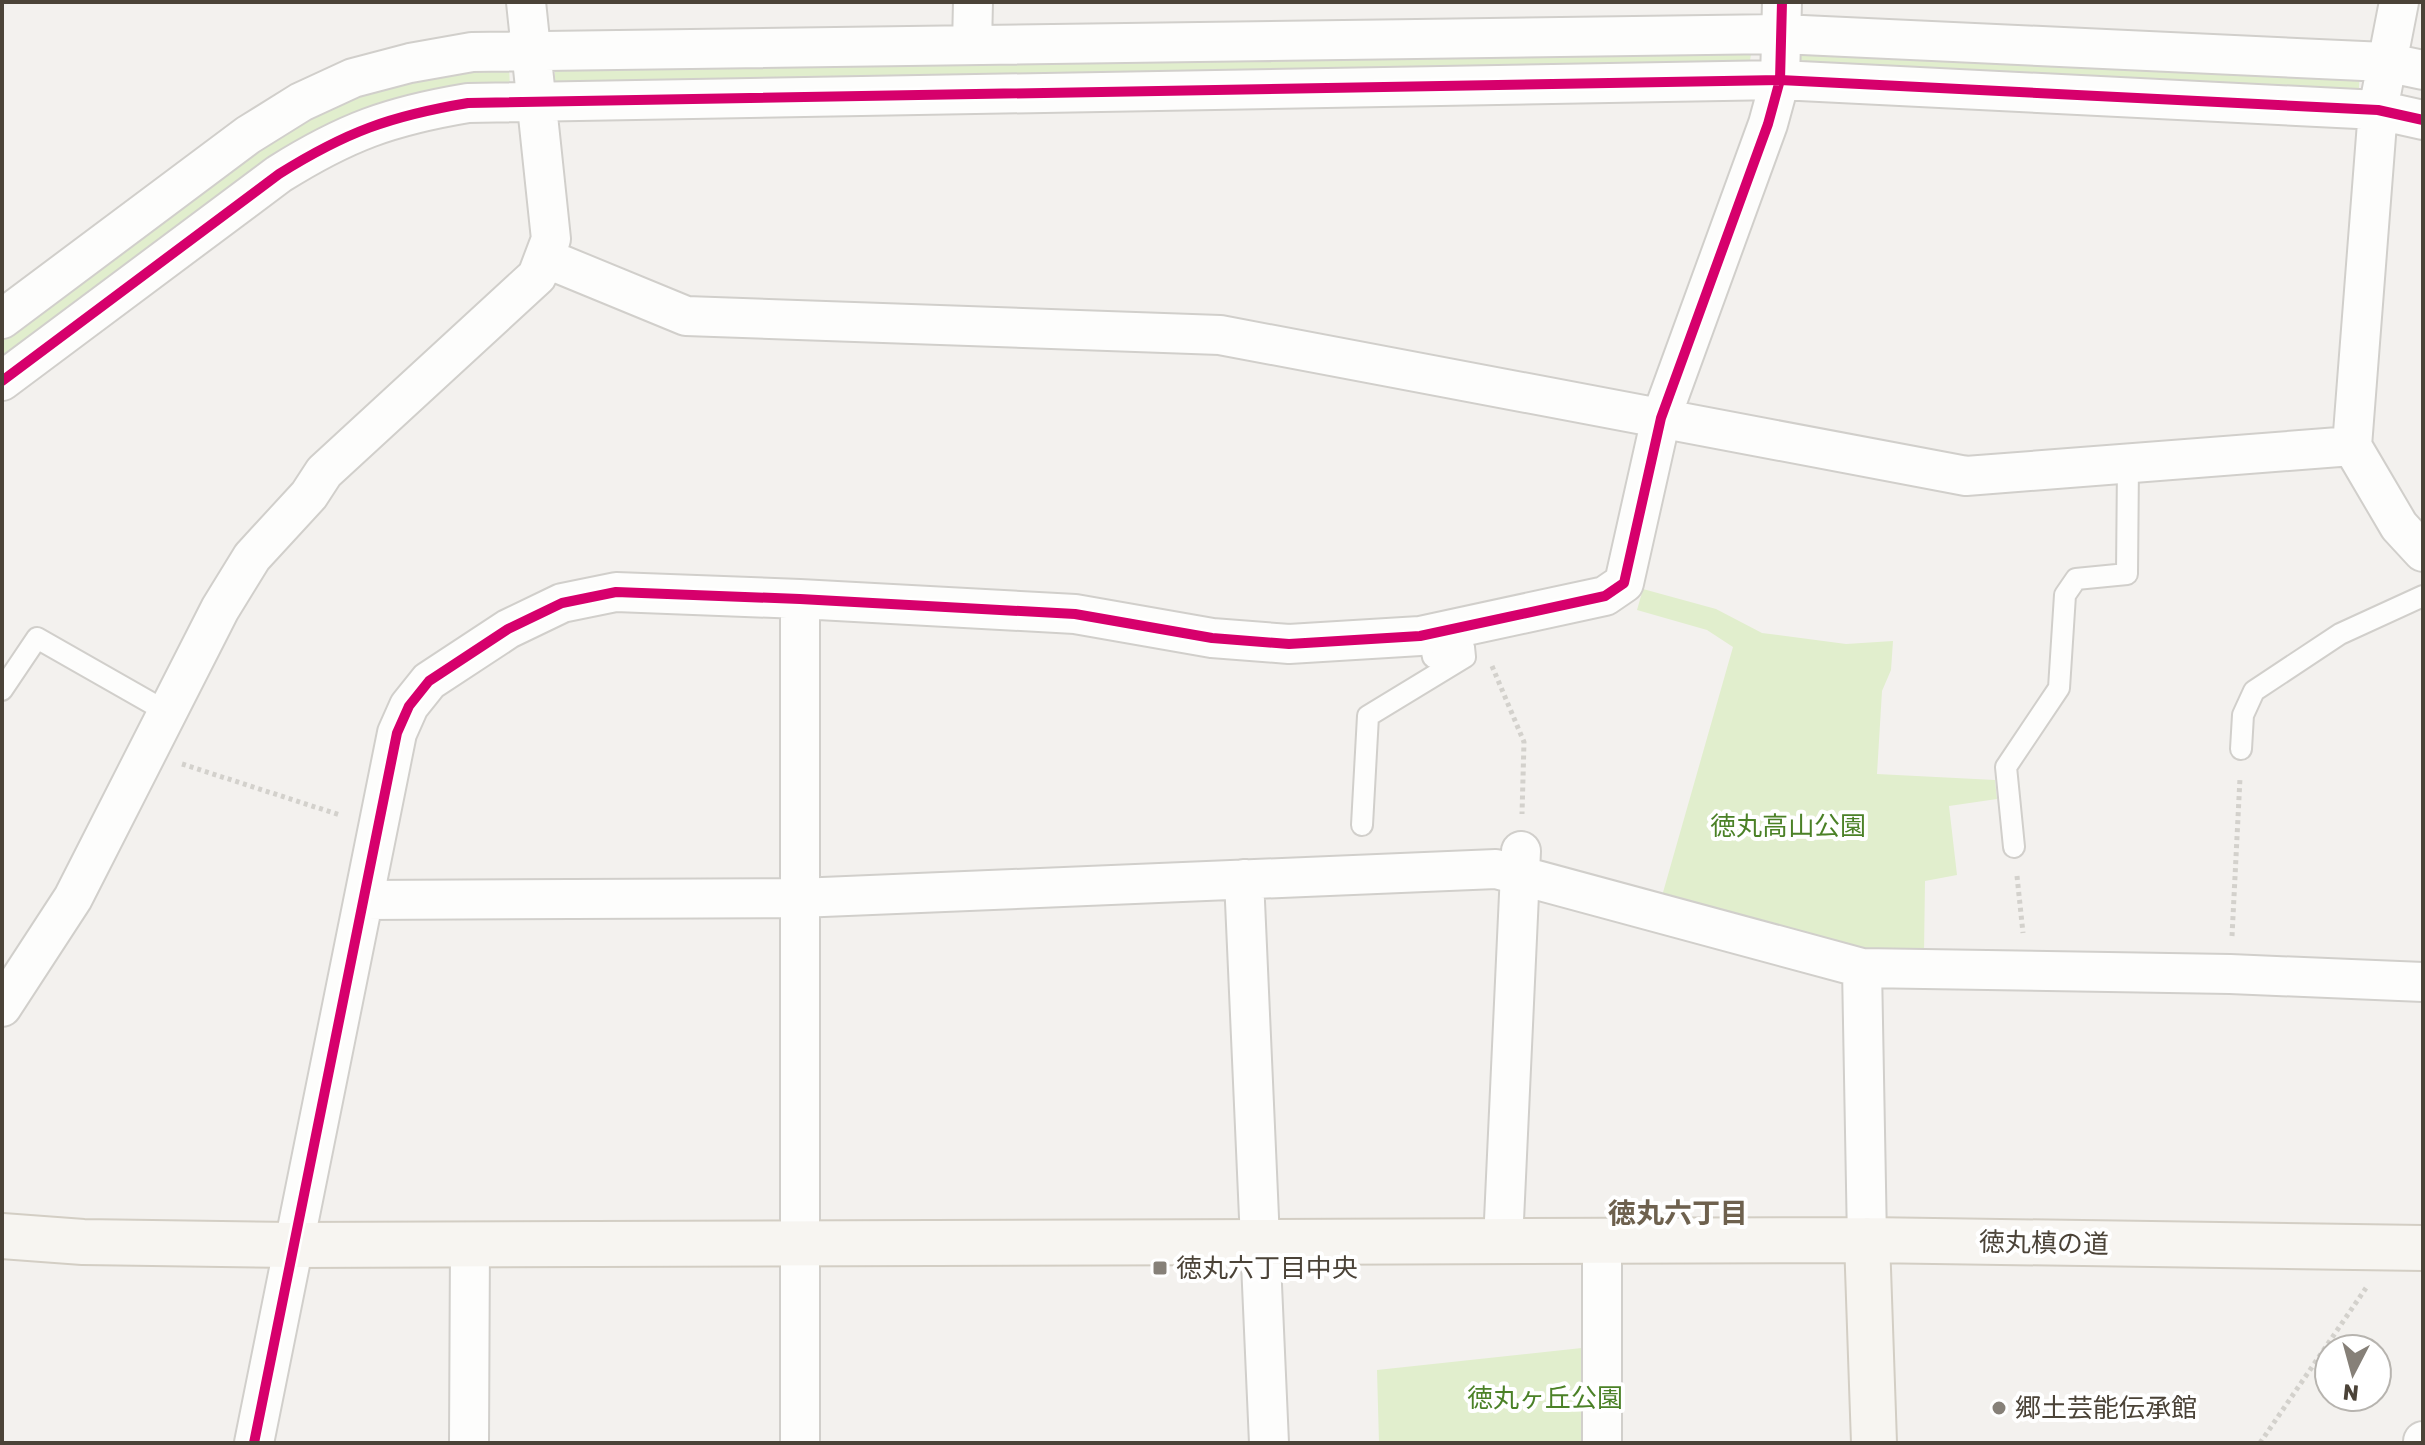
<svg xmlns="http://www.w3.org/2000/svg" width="2425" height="1445" font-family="Rubik,'Noto Sans JP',sans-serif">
<rect width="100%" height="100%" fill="#f3f1ee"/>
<path fill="#e1eecd" d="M 1753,43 L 1748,72 L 556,92 L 554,61 Z
M 1800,44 L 2360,72 L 2358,102 L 1799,73 Z
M 509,63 L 510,91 L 412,102 L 2,367 L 2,331 L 252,143 L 355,90 Z
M 1643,589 L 1716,609 L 1762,633 L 1846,644 L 1893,641 L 1891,670 L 1882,691 L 1877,774 L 1995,780 L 1997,799 L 1949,806 L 1957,875 L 1925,881 L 1924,953 L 1851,950 L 1662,896 L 1733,647 L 1707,630 L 1637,610 Z
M 1591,1347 L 1590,1443 L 1379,1443 L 1377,1370 Z"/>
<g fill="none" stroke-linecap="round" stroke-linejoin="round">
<defs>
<path id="lane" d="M 2,690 L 37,638 L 167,712
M 2241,749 L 2243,715 L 2254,691 L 2340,634 L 2423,596
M 1362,825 L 1368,716 L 1465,657 L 1464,647 L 1433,657 L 1428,634
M 2014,847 L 2006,767 L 2059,688 L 2065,595 L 2076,579 L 2127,574 L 2128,464"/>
<path id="street" d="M 2399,2 L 2378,110 L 2352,446 L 2399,526 L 2423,552
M 972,45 L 973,2
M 545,258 L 686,316 L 1220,335 L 1966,476 L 2352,446
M 2,319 L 248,135 L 301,102 L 353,78 L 410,63 L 472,52 L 1781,34 L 2385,62 L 2423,70
M 2,381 L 279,174 C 346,132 390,116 468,103 L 1780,80 L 2378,110 L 2423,120
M 800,599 L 800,1443
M 1244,879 L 1269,1443
M 364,900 L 799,898 L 1496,869 L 1862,968 L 2230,974 L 2423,982
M 1862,968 L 1867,1240
M 2,1007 L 73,898 L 220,609 L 252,557 L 309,495 L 324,472 L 537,276 L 551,239 L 526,2
M 1503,1242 L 1521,851
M 1602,1242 L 1602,1443
M 254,1443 L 397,733 L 409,706 L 429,681 L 508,629 L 562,603 L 616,592 L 800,599 L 1075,614 L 1212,638 L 1289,644 L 1420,636 L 1605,596 L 1624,583 L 1661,418 L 1768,124 L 1780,80 L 1782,2
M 469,1443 L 470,1243
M 2423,1443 L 2423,1441"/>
<path id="secondary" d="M 2,1236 L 83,1242 L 292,1245 L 1867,1240 L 2423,1248
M 1867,1240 L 1874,1443"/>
</defs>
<use href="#lane" stroke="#d1cfcb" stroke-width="24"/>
<use href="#street" stroke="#d1cfcb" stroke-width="42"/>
<use href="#secondary" stroke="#d3cec4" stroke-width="48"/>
<path stroke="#d3d1cc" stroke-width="5" stroke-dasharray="4 4" stroke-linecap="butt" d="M 1492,666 L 1524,742 L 1522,814
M 182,764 L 340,815
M 2017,876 L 2023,933
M 2232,936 L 2240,778
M 2260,1443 L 2366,1288"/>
<use href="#lane" stroke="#fdfdfc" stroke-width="20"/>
<use href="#street" stroke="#fdfdfc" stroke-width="38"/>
<use href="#secondary" stroke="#f7f5f1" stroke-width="44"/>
<defs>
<path id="cycleway" d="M 2,381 L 279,174 C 346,132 390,116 468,103 L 1780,80 L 2378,110 L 2423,120
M 254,1443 L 397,733 L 409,706 L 429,681 L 508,629 L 562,603 L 616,592 L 800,599 L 1075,614 L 1212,638 L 1289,644 L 1420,636 L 1605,596 L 1624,583 L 1661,418 L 1768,124 L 1780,80 L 1782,2"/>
</defs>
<use href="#cycleway" stroke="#fff" stroke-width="15"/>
<use href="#cycleway" stroke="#d6006c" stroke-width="10"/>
</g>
<g fill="#868078" stroke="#fff" stroke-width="3">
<rect x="1152" y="1260" width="16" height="16" rx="4"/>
<circle cx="1999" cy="1408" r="8"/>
</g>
<g text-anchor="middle" stroke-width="8" stroke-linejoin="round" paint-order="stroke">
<g font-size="26" fill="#4b8127" stroke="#fff">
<text x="1788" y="835">徳丸高山公園</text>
<text x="1545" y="1407">徳丸ヶ丘公園</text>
</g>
<g font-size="26" fill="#4b4338" stroke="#fff">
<text transform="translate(2044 1243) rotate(1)" y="9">徳丸槙の道</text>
</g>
<g font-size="26" fill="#4b4338" stroke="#fff" text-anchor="start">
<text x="1176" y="1277">徳丸六丁目中央</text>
<text x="2015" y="1417">郷土芸能伝承館</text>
</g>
<g font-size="28" font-weight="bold" fill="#6e614e" stroke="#fff">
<text x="1678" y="1223">徳丸六丁目</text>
</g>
</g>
<rect width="2425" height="1445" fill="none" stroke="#4b4338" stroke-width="8"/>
<g transform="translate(2353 1373) rotate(186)"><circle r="38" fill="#ffffff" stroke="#b7b4af" stroke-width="2"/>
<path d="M0-6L14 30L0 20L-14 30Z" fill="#868078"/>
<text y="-12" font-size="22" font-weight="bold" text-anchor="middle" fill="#4b4338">N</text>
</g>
</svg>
